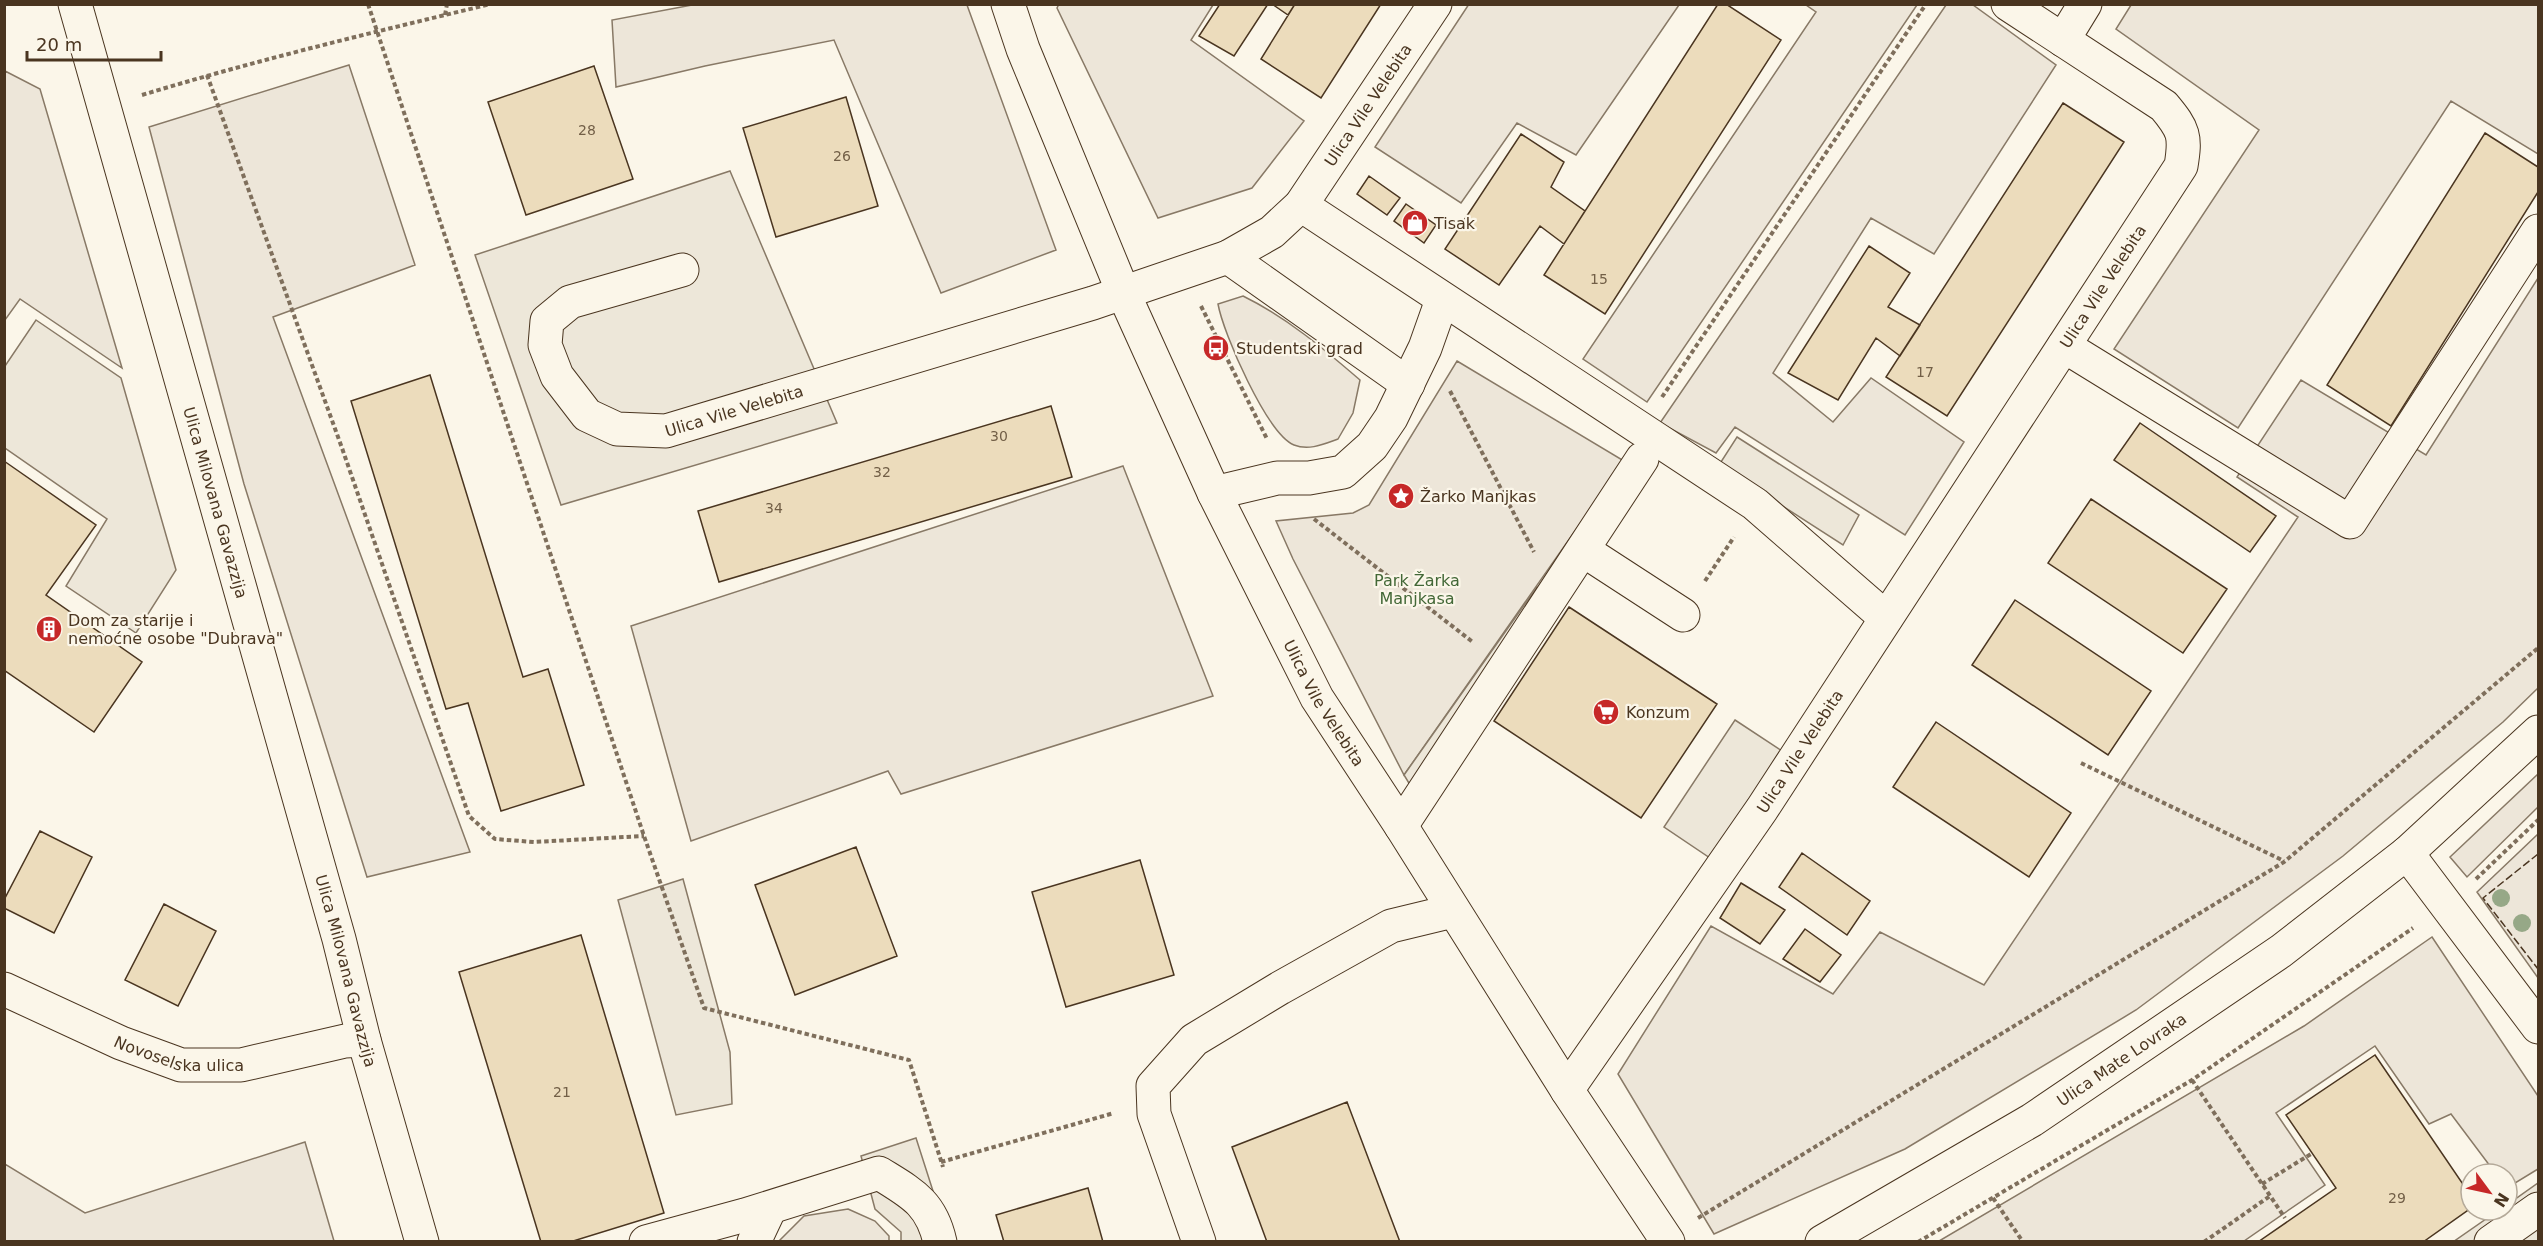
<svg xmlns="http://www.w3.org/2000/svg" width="2543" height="1246" font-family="'DejaVu Sans',sans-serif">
<rect width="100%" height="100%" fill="#fbf6e9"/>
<path fill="#ede6d9" stroke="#887966" stroke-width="1.5" d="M 1059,4 L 1213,5 L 1191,40 L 1304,121 L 1252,188 L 1158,218 L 1057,8 Z
M 1469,4 L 1679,4 L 1679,5 L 1576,155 L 1517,123 L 1461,203 L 1375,147 Z
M 692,5 L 967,5 L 1056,250 L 941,293 L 834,40 L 705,66 L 616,87 L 612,20 Z
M 1806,5 L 1917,5 L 1647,402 L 1583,359 L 1816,12 Z
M 1946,5 L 1973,5 L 2056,65 L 1934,254 L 1871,218 L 1773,373 L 1833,422 L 1871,378 L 1964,442 L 1905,535 L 1735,427 L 1716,453 L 1660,423 Z
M 2131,5 L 2538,5 L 2538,154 L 2451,101 L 2238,428 L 2114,349 L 2259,130 L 2116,29 Z
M 349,65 L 415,265 L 273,317 L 470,852 L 367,877 L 244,484 L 149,127 Z
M 5,71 L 40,89 L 122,368 L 20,299 L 5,320 Z
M 2538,278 L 2538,688 L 2503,722 L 2343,856 L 2136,1010 L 1905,1149 L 1714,1234 L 1618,1074 L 1711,926 L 1833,994 L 1880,932 L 1984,985 L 2298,517 L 2237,477 L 2301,380 L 2426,455 Z
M 1243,296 C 1286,317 1324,349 1360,380 L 1353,413 L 1338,439 C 1324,444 1309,451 1294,445 C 1267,434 1223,333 1218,304 Z
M 1457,361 L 1624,461 L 1404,775 L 1293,559 L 1276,521 L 1353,513 L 1369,505 Z
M 1123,466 L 1213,696 L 901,794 L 888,771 L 691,841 L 631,626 Z
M 2538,774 L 2538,807 L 2467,877 L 2450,857 Z
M 2538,834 L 2538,978 L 2477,892 Z
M 2432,937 L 2538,1096 L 2538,1169 L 2507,1188 L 2507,1174 L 2496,1174 L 2451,1114 L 2429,1124 L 2375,1046 L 2276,1113 L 2325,1185 L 2244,1241 L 1939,1241 L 2304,1026 Z
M 305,1142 L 334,1241 L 5,1241 L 5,1164 L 85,1213 Z
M 848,1209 L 875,1221 L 889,1236 L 889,1241 L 779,1241 L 804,1216 Z"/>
<path fill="#ede7d9" stroke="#887966" stroke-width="1.5" d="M 730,171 L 837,423 L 561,505 L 475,255 Z
M 36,320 L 121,378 L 176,570 L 136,633 L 66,586 L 107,519 L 5,448 L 5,366 Z
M 1737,437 L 1859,515 L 1843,545 L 1719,465 Z
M 1537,587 L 1548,595 L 1415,793 L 1404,775 Z
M 1735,720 L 1785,753 L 1713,860 L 1664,827 Z
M 683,879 L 730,1052 L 732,1104 L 676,1115 L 618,900 Z
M 916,1138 L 949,1241 L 901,1241 L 901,1232 L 875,1209 L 861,1156 Z
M 2538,1183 L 2538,1241 L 2453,1242 L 2499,1210 L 2507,1210 L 2507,1205 Z"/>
<path fill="#ecdcbc" stroke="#4a3520" stroke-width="1.5" d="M 1220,4 L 1268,4 L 1234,56 L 1199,36 Z
M 1272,4 L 1295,4 L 1288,15 Z
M 1295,4 L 1381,4 L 1321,98 L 1261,59 Z
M 1718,4 L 1726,4 L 1781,40 L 1605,314 L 1544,275 Z
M 594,66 L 633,179 L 526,215 L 488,102 Z
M 846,97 L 878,206 L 776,237 L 743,128 Z
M 2063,103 L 2124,142 L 1947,416 L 1886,377 Z
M 2485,133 L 2538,167 L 2538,192 L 2391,426 L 2327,385 Z
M 1521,134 L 1564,162 L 1551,187 L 1585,211 L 1564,244 L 1540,226 L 1499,285 L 1445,249 Z
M 1369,176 L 1400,198 L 1387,215 L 1357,194 Z
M 1406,204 L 1436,225 L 1424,243 L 1394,221 Z
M 1869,246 L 1910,273 L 1888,307 L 1920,325 L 1900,356 L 1876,338 L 1838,400 L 1788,373 Z
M 430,375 L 523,677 L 548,669 L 584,785 L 501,811 L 468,703 L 446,709 L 351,401 Z
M 1051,406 L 1072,477 L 719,582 L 698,511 Z
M 2140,423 L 2276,516 L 2250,552 L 2114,460 Z
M 4,461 L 96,525 L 46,595 L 142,662 L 94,732 L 4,670 Z
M 2091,499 L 2227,589 L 2183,653 L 2048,563 Z
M 2015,600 L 2151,691 L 2108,755 L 1972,665 Z
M 1569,607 L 1717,704 L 1641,818 L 1494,721 Z
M 1936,722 L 2071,813 L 2029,877 L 1893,787 Z
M 40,831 L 92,857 L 54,933 L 4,908 L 4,900 Z
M 856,847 L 897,956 L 795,995 L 755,885 Z
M 1802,853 L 1870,901 L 1847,935 L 1779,887 Z
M 1140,860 L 1174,975 L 1066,1007 L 1032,892 Z
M 1741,883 L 1785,910 L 1760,944 L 1720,918 Z
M 164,904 L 216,931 L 178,1006 L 125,980 Z
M 1805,929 L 1841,955 L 1820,982 L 1783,959 Z
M 581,935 L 664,1213 L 570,1242 L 541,1242 L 459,972 Z
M 2375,1055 L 2471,1196 L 2471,1208 L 2423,1242 L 2258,1242 L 2336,1188 L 2286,1115 Z
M 1347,1102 L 1400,1242 L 1267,1242 L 1232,1147 Z
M 1088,1188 L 1103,1242 L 1004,1242 L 996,1215 Z"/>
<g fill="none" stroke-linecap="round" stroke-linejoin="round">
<defs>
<g id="minor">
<path id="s1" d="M 75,4 L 339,939 L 364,1040 L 422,1242"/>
<path id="s2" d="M 1008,4 L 1023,49 L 1123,292 L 1214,493 L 1317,698 L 1401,826 L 1567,1090 L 1668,1242"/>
<path d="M 2063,40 L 2085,4"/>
<path d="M 1301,205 L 1755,504 L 1886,618"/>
<path d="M 1228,257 L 1408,384"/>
<path id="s3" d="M 682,270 L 570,302 L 547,321 L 545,345 L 557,376 L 587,415 L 617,429 L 666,431 L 1093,303 L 1228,257 L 1272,232 L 1301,205 L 1435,4"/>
<path d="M 2064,346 L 2350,522 L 2538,231"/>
<path d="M 1214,493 L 1277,478 L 1309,478 L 1343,472 L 1372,446 L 1391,418 L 1425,348 L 1442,300"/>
<path d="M 1583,550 L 1683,615"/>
<path d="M 1401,826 L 1642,459"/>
<path d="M 2407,853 L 2538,1027"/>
<path id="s4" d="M 4,989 L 121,1043 L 181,1065 L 241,1065 L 345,1041 L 364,1040"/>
<path id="s5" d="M 1567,1090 L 1762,809 L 2181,166 C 2186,136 2184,130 2164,106 L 2008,4"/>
<path d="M 646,1242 L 745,1215 L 879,1173 C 911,1193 931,1202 940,1242"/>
<path d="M 754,1242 L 770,1208"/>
<path d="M 1199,1242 L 1154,1114 L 1153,1086 L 1194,1040 L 1280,988 L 1391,926 L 1453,911"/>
<path id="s6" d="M 1822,1242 L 2032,1120 L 2281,951 L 2407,853 L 2538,732"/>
<path d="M 2491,1242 L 2538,1209"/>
</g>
</defs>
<use href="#minor" stroke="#4a3520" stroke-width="35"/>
<path stroke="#7f6f5c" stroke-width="4" stroke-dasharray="4.5 3" stroke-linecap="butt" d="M 368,4 L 644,836 L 704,1008 L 909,1060 L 943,1167
M 445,15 L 447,4
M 207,75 L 342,448 L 469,816 L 495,839 L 534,842 L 644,836
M 142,95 C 257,60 374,32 491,4
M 1201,306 L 1267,439
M 1450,391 L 1534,552
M 1662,397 L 1926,4
M 1314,519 L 1474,643
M 1705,581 L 1734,537
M 2081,763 L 2284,861
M 2476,879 L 2538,820
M 2192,1080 L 2285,1218
M 941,1162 L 1114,1113
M 2262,1184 L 2311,1154
M 1993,1198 L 2023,1242
M 1698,1218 L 2284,862 L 2538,648
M 1918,1242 L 2192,1080 L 2413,928
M 2204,1242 L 2270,1196"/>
<use href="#minor" stroke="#fbf6e9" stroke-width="33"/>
<path stroke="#4a3520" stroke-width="1.5" stroke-dasharray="8 3" stroke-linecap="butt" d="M 2538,854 L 2483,898 L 2538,969"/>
</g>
<g fill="#96a887">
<circle cx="2501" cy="898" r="9"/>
<circle cx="2522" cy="923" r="9"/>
</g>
<defs>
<symbol id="shop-disc" viewBox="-11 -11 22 22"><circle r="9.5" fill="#c62828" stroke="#fbf6e9"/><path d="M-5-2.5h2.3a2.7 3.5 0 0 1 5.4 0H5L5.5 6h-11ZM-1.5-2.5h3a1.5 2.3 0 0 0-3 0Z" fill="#fff"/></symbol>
<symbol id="bus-disc" viewBox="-11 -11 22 22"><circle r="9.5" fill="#c62828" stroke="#fbf6e9"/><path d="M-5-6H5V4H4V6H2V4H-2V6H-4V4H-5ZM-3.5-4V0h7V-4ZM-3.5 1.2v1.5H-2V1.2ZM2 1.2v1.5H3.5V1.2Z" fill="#fff"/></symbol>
<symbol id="sight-disc" viewBox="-11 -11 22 22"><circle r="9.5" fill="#c62828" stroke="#fbf6e9"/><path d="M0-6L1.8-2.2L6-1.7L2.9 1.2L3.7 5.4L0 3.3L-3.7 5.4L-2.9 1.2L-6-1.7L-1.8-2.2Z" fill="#fff"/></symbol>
<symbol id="building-disc" viewBox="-11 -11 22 22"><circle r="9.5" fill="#c62828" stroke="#fbf6e9"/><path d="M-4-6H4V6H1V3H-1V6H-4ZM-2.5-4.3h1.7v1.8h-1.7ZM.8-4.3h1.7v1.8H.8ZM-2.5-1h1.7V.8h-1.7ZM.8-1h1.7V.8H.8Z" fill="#fff"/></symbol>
<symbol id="supermarket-disc" viewBox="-11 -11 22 22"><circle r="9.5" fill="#c62828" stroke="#fbf6e9"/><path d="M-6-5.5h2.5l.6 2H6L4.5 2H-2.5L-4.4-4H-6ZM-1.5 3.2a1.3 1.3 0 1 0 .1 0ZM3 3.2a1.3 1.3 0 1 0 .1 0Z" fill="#fff"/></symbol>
</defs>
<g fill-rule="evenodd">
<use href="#shop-disc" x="1400" y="208" width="30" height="30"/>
<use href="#bus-disc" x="1201" y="333" width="30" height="30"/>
<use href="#sight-disc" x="1386" y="481" width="30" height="30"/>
<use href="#building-disc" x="34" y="614" width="30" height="30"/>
<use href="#supermarket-disc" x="1591" y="697" width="30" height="30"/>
</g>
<g text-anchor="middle" stroke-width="4.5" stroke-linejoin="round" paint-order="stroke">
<g font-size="14" fill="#725f47">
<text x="587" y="135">28</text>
<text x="842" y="161">26</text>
<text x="1599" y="284">15</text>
<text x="1925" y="377">17</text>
<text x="999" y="441">30</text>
<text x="882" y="477">32</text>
<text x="774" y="513">34</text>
<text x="562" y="1097">21</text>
<text x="2397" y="1203">29</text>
</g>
<g font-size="16" fill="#4a3520" stroke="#fbf6e9">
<text dy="6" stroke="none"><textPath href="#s3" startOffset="1134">Ulica Vile Velebita</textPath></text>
<text dy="6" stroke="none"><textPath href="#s5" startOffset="966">Ulica Vile Velebita</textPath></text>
<text dy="6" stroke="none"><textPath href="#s3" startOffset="406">Ulica Vile Velebita</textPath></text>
<text dy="6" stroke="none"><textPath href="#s1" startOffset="518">Ulica Milovana Gavazzija</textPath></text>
<text dy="6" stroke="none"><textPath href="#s2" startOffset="768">Ulica Vile Velebita</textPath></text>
<text dy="6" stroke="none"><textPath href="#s5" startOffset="411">Ulica Vile Velebita</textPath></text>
<text dy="6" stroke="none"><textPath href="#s1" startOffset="1004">Ulica Milovana Gavazzija</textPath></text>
<text dy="6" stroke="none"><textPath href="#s4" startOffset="189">Novoselska ulica</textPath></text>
<text dy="6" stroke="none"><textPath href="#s6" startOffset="351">Ulica Mate Lovraka</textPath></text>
</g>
<g font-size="16" fill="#4a3520" stroke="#fbf6e9" text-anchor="start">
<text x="1434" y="229">Tisak</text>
<text x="1236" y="354">Studentski grad</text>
<text x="1420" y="502">Žarko Manjkas</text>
<text x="68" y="626">Dom za starije i<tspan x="68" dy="18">nemoćne osobe "Dubrava"</tspan></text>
<text x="1626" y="718">Konzum</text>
</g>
<g font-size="16" fill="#436837" stroke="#fbf6e9">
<text x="1417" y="586">Park Žarka<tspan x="1417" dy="18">Manjkasa</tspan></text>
</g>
</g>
<rect width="2543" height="1246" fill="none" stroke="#4a3520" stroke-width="12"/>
<g transform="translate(2489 1192) rotate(123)"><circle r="28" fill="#fbf6e9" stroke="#b4a999" stroke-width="1.5"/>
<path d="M0-4.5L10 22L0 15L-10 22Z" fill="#c62828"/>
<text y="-9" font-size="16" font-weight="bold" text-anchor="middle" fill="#4a3520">N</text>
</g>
<path d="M27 51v9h134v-9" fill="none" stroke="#4a3520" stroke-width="3"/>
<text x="36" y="51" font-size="18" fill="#4a3520" stroke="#fbf6e9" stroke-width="4.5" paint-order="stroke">20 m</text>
</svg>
